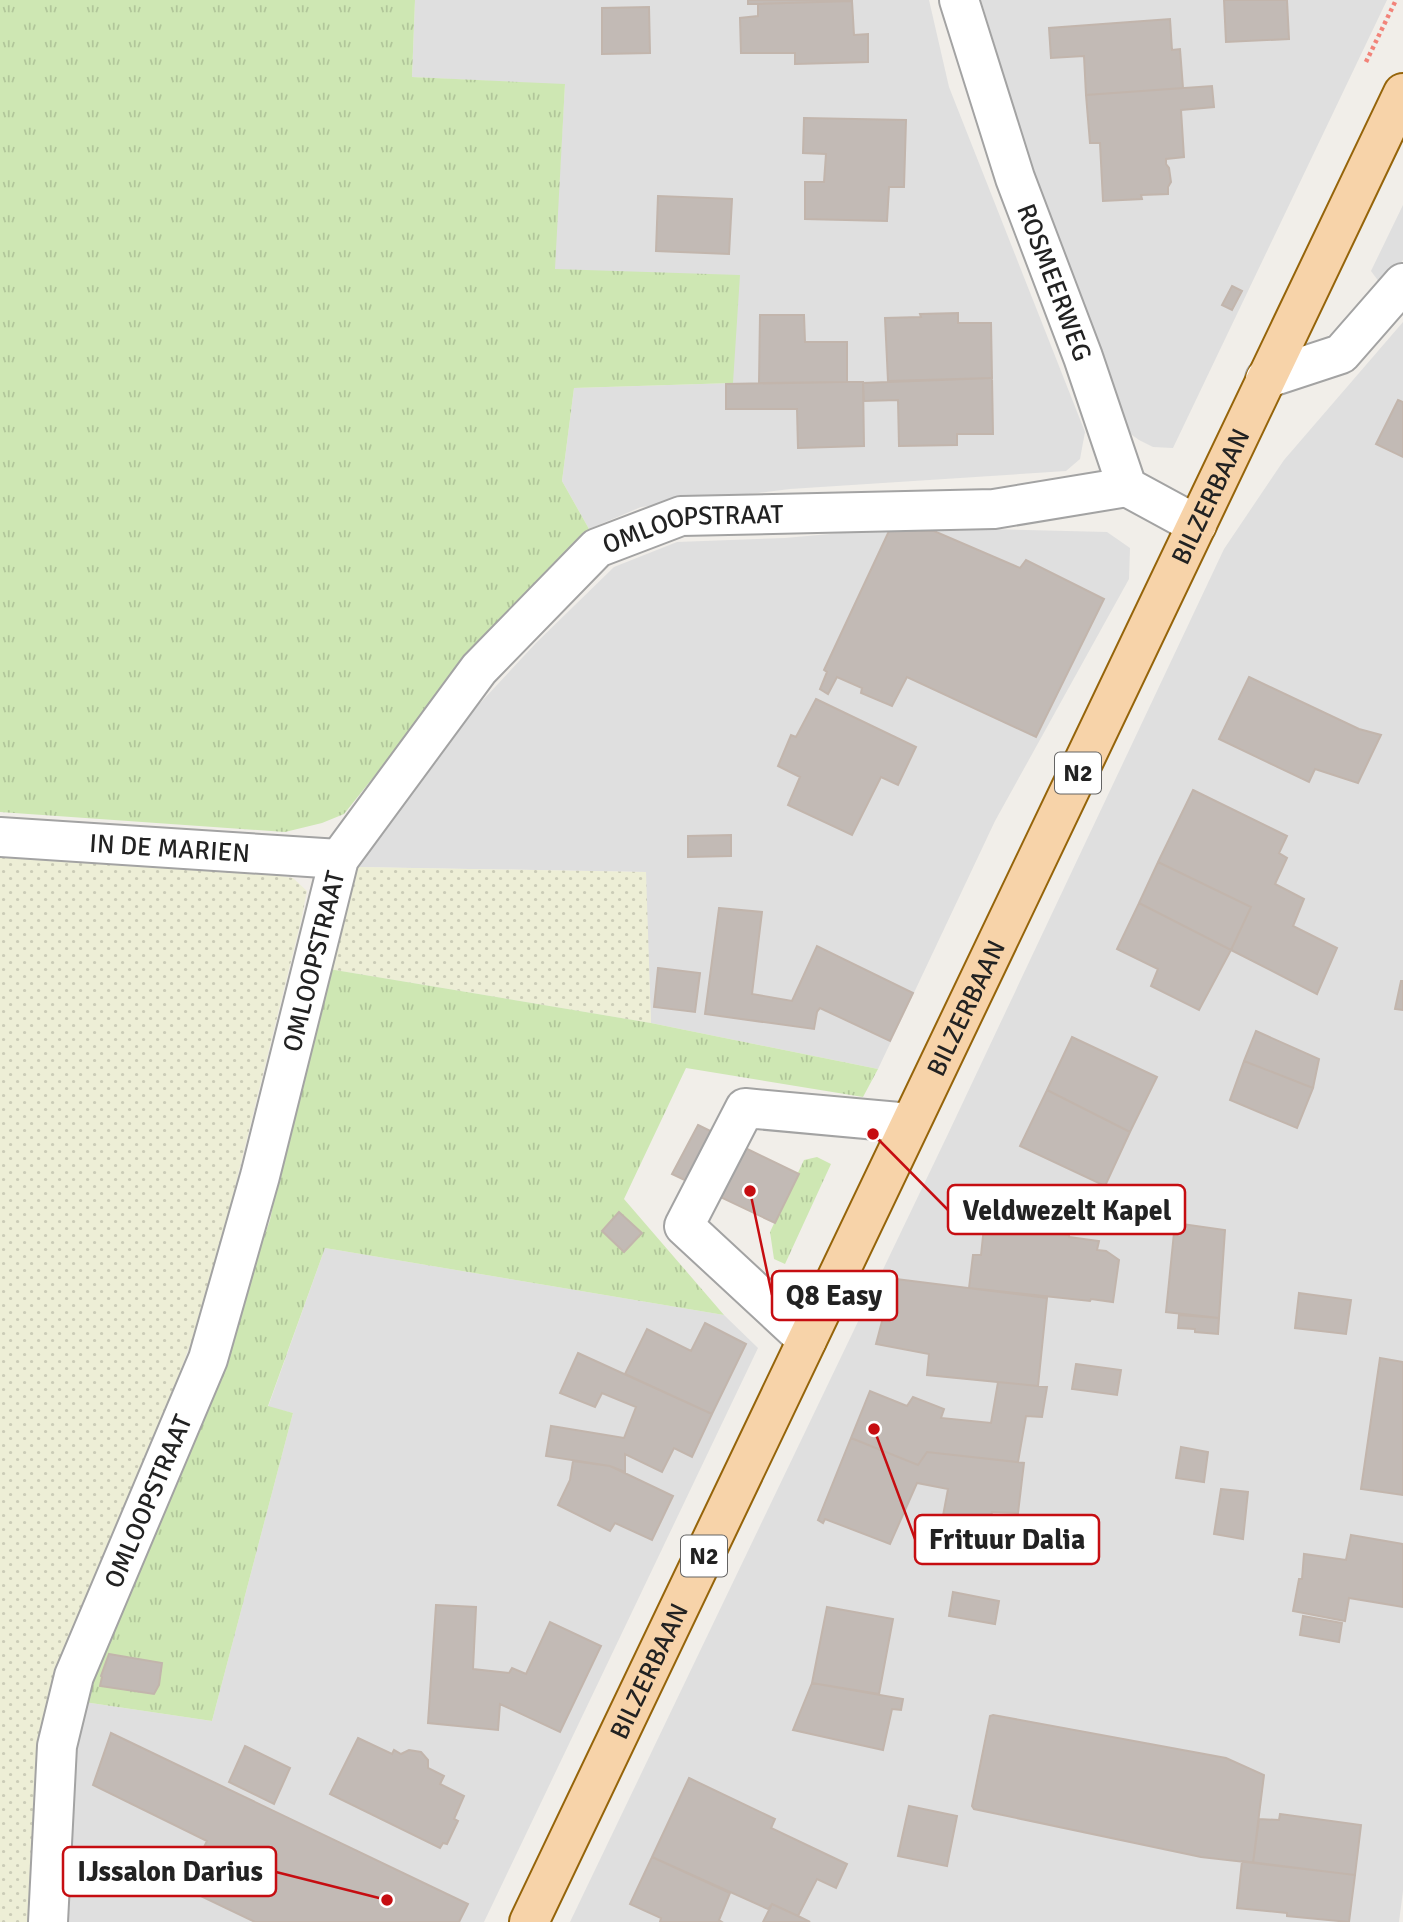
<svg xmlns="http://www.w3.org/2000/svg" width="1403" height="1922" font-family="Signika,sans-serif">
<defs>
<pattern id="farmland-dots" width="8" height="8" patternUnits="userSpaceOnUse" patternTransform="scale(1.75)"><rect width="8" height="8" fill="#edeed6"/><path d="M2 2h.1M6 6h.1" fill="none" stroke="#cbccb7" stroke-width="1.8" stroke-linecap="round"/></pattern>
<pattern id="grass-tufts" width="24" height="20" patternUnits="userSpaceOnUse" patternTransform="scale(1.75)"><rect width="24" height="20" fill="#cee7b3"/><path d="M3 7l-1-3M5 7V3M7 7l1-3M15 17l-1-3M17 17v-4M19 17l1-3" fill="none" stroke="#b1c69a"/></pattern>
</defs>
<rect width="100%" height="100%" fill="#f1eee9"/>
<path fill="#dfdfdf" d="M 415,0 L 929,0 L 949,87 L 1085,432 L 1080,459 L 1066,471 L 790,489 L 641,507 L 589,529 L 562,481 L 574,388 L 733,383 L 554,269 L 565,85 L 412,77 Z
M 981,0 L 1387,0 L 1173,448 L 1153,447 L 1139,440 L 1132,435 L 1121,422 L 1038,187 Z
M 1403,205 L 1403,260 L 1382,286 L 1371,271 Z
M 1403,322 L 1403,1891 L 1399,1922 L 570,1922 L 948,1134 L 1224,549 L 1284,460 Z
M 940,528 L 1107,532 L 1130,548 L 1129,579 L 995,821 L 878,1069 L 651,1023 L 645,872 L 357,867 L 453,732 L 536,643 L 614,567 L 677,542 L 785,538 L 863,531 Z
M 325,1248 L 724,1315 L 758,1348 L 484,1922 L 65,1922 L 69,1777 L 84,1702 L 212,1721 L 293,1413 L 268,1407 Z"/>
<path fill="url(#farmland-dots)" d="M 0,854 L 256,872 L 293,878 L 307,891 L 301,921 L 208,1296 L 125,1521 L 31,1922 L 0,1922 Z
M 357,867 L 646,872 L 651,1023 L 323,968 Z"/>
<path fill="url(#grass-tufts)" d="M 0,0 L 415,0 L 412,77 L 565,84 L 555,269 L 740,275 L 733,383 L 574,388 L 562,481 L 589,529 L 559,561 L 420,719 L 344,814 L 322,823 L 285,832 L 0,812 Z
M 323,968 L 651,1023 L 878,1069 L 863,1097 L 686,1068 L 624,1199 L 724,1315 L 325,1248 L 268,1406 L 293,1413 L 212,1721 L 84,1702 L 206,1403 L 270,1220 Z
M 817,1157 L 831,1164 L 785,1264 L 774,1259 L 770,1232 L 804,1160 Z"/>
<path fill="#c2bab5" stroke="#c2b5ac" stroke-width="2" d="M 748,0 L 852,0 L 852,1 L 758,4 L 748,4 Z
M 1224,0 L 1287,0 L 1289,39 L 1226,42 Z
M 852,1 L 854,35 L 868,34 L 868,62 L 795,64 L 795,53 L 741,53 L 740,18 L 758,16 L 758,4 Z
M 649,7 L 650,53 L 602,54 L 602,8 Z
M 1170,19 L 1172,50 L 1180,49 L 1183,88 L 1086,95 L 1084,56 L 1051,58 L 1049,28 Z
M 1212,86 L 1214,107 L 1181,110 L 1184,157 L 1166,159 L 1166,164 L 1169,168 L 1171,182 L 1168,187 L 1168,194 L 1141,195 L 1142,199 L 1103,201 L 1100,143 L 1090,143 L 1086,95 Z
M 804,118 L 906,120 L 904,187 L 889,187 L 887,221 L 805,219 L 805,182 L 824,182 L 826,154 L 803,153 Z
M 658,196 L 732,199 L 729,254 L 656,251 Z
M 1232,286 L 1242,291 L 1232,310 L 1222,305 Z
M 958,313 L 958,323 L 991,323 L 992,378 L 888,381 L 885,318 L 921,317 L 920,314 Z
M 760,315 L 804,315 L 805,342 L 847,342 L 847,382 L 759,383 Z
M 992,378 L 993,434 L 957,434 L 957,445 L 899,446 L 898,400 L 864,401 L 863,383 Z
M 847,382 L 863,382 L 864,446 L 798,448 L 797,409 L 726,409 L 726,384 Z
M 1398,400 L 1403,402 L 1403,457 L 1376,444 Z
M 889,531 L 934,531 L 1020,568 L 1026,560 L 1104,599 L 1036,737 L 907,677 L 892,706 L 861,693 L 862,688 L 837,677 L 828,694 L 820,689 L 827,672 L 824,670 Z
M 1249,677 L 1359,729 L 1381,735 L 1358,783 L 1315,769 L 1309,782 L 1219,739 Z
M 816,699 L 916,747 L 898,785 L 881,777 L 852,835 L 788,805 L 800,777 L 778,766 L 791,735 L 796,737 Z
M 1193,790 L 1287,836 L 1279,853 L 1287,858 L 1275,884 L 1304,899 L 1293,926 L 1337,948 L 1317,994 L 1231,950 L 1251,907 L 1158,862 Z
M 731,835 L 731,856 L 688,857 L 688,836 Z
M 1158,862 L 1251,907 L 1231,950 L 1139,903 Z
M 1139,903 L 1231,950 L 1199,1010 L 1151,986 L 1158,969 L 1117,949 Z
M 719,908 L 762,912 L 752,994 L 792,1001 L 817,946 L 913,993 L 890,1041 L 820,1008 L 817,1012 L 814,1029 L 705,1014 Z
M 658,968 L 700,973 L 695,1012 L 654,1007 Z
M 1401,981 L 1403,981 L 1403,1010 L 1395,1009 Z
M 1256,1031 L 1319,1059 L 1313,1088 L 1244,1061 Z
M 1072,1037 L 1157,1077 L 1130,1132 L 1047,1090 Z
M 1244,1061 L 1313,1088 L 1297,1128 L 1230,1100 Z
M 1047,1090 L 1130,1132 L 1105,1186 L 1020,1146 Z
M 698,1125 L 799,1174 L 775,1223 L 672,1174 Z
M 619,1212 L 642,1233 L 624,1252 L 602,1231 Z
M 1175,1223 L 1225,1230 L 1219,1318 L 1166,1312 Z
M 984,1227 L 1069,1235 L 1069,1237 L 1099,1241 L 1097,1250 L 1106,1251 L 1119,1260 L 1113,1302 L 1091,1299 L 1090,1301 L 969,1288 L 973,1255 L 981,1255 Z
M 896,1279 L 1047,1298 L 1038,1386 L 927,1375 L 929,1354 L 876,1344 L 892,1284 Z
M 1299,1293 L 1351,1300 L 1346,1334 L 1295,1328 Z
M 1179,1315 L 1219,1318 L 1218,1334 L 1195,1332 L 1195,1329 L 1178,1328 Z
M 705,1323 L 746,1344 L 712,1414 L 625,1374 L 647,1329 L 691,1351 Z
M 578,1353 L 712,1414 L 692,1457 L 674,1448 L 662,1472 L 625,1454 L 625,1472 L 610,1466 L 546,1456 L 551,1426 L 624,1438 L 636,1407 L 602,1393 L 595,1407 L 560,1393 Z
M 1380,1358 L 1403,1362 L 1403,1495 L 1361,1489 Z
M 1076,1364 L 1121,1370 L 1117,1395 L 1072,1389 Z
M 998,1382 L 1047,1387 L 1042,1417 L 1026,1416 L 1018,1462 L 927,1452 L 918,1465 L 851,1438 L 870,1391 L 907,1406 L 913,1397 L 944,1409 L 941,1418 L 991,1423 Z
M 851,1438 L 918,1465 L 927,1452 L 1024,1463 L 1018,1513 L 992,1512 L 987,1537 L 940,1532 L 948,1489 L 917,1483 L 890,1544 L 825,1519 L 823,1523 L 818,1520 Z
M 1181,1447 L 1208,1452 L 1204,1482 L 1176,1478 Z
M 573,1461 L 610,1466 L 673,1496 L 652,1540 L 615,1523 L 610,1531 L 558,1505 L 570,1480 Z
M 1221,1489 L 1248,1492 L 1243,1539 L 1214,1534 Z
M 1351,1535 L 1403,1544 L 1403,1607 L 1349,1598 L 1345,1621 L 1293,1611 L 1299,1579 L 1302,1579 L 1304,1554 L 1346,1560 Z
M 953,1592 L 999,1601 L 995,1624 L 949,1616 Z
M 436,1605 L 476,1607 L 473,1669 L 509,1673 L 512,1668 L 526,1674 L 550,1622 L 601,1646 L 560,1732 L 500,1704 L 498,1730 L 428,1723 Z
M 827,1607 L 893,1619 L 879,1694 L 812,1683 Z
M 1303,1616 L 1342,1623 L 1339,1642 L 1300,1635 Z
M 109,1654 L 162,1663 L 159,1685 L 154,1694 L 100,1686 L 102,1677 L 101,1676 Z
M 812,1683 L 903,1699 L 901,1710 L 892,1709 L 883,1750 L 793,1730 Z
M 993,1715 L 1226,1758 L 1264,1775 L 1253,1863 L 1201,1857 L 974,1809 L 972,1806 L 990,1716 Z
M 111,1733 L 468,1904 L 459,1922 L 255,1922 L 184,1888 L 207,1841 L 93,1785 Z
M 358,1738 L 392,1754 L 394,1750 L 401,1754 L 409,1750 L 421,1752 L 428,1760 L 428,1768 L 444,1776 L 440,1784 L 464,1796 L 454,1819 L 458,1821 L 447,1844 L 443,1843 L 440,1848 L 330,1794 Z
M 245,1746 L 290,1768 L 274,1804 L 229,1782 Z
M 689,1778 L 775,1819 L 771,1828 L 847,1864 L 836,1888 L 817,1879 L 798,1916 L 772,1904 L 768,1909 L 652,1857 Z
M 909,1806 L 957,1816 L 947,1866 L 898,1856 Z
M 1280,1814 L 1361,1825 L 1355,1875 L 1253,1863 L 1259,1819 L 1279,1820 Z
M 652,1857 L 730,1893 L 719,1920 L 722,1922 L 660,1922 L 661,1918 L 630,1904 Z
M 1242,1861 L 1355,1875 L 1349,1922 L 1287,1916 L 1287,1913 L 1237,1908 Z
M 772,1904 L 798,1916 L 810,1922 L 763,1922 Z"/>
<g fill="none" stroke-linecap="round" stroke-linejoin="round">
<defs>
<g id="minor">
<path id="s1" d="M 959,0 L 1015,178 L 1083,357 L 1127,487 L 1197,525"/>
<path d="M 1265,379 L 1341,354 L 1403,283"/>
<path id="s2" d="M 0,837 L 339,859"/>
<path d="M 807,1340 L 684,1226 L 745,1108 L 910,1123"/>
<path id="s3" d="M 48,1922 L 57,1746 L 74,1676 L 208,1359 L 260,1176 L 339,859 L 479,669 L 597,548 L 681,516 L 994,509 L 1127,487"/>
</g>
<g id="major">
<path id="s4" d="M 529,1922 L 1403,93"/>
</g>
</defs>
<use href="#minor" stroke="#a3a3a3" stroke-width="42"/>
<use href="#major" stroke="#95640a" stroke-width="42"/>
<path stroke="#f28379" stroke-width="4.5" stroke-dasharray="3.5 3.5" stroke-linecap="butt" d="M 1366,62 L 1396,0"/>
<use href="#minor" stroke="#fff" stroke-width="38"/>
<use href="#major" stroke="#f7d3a9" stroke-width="38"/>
</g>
<g text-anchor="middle" stroke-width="6" stroke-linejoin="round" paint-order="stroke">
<g fill="#fff" stroke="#646464" stroke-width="2">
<rect x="1055" y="752.5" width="46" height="41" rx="5"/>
<rect x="681" y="1535.5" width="46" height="41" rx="5"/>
</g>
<g font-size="24" font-weight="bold" fill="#222">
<text x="1078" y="781">N2</text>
<text x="704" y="1564">N2</text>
</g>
<g font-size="26" fill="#222" stroke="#fff">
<text dy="9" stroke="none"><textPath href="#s1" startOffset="298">ROSMEERWEG</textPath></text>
<text dy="9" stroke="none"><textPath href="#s4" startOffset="1580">BILZERBAAN</textPath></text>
<text dy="9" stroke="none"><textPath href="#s3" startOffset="1614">OMLOOPSTRAAT</textPath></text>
<text dy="9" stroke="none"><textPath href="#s2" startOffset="170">IN DE MARIEN</textPath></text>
<text dy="9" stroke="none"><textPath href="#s3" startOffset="1004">OMLOOPSTRAAT</textPath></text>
<text dy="9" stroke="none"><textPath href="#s4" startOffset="1013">BILZERBAAN</textPath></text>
<text dy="9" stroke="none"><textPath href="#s3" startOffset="438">OMLOOPSTRAAT</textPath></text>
<text dy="9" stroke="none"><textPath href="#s4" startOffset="278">BILZERBAAN</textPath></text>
</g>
</g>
<path fill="none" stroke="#c60d11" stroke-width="2.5" d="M873 1134L948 1210M750 1191L772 1295M874 1429L915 1539M387 1900L276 1872"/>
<g fill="#c60d11" stroke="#fff" stroke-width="2.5">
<circle cx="873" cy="1134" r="7"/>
<circle cx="750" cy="1191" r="7"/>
<circle cx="874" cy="1429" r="7"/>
<circle cx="387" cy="1900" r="7"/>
</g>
<g fill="#fff" stroke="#c60d11" stroke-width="2.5">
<rect x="948" y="1185" width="237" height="49" rx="7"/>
<rect x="772" y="1271" width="125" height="49" rx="7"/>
<rect x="915" y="1515" width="184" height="49" rx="7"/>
<rect x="63" y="1847" width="213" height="49" rx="7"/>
</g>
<g font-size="28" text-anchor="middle" font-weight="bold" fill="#222">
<text x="1067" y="1220">Veldwezelt Kapel</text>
<text x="834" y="1305">Q8 Easy</text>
<text x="1007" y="1549">Frituur Dalia</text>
<text x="170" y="1881">IJssalon Darius</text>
</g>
</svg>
